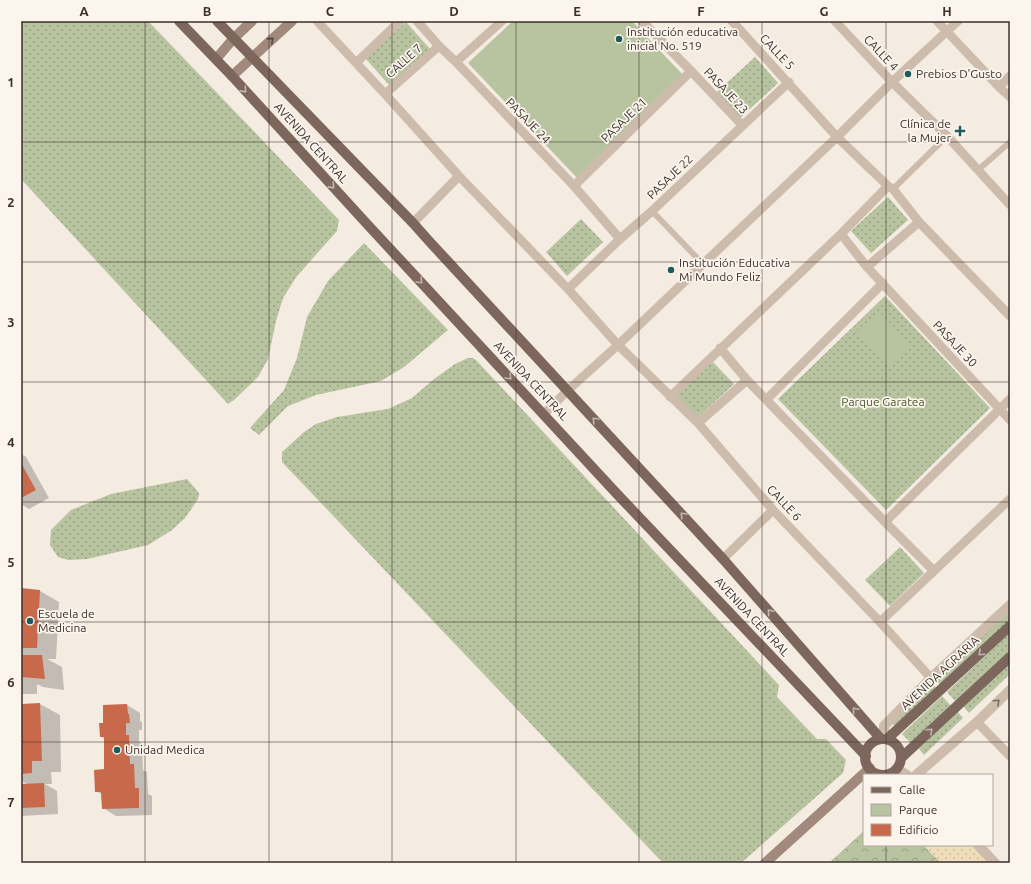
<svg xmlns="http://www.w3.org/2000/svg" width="1031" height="884" font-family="Ubuntu,sans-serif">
<defs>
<pattern id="green-dots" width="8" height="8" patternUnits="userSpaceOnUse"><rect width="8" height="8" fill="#b8c4a0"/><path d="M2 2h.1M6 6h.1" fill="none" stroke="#97a083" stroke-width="1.8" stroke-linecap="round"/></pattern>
<pattern id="forest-crowns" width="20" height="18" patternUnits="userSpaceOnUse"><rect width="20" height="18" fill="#b8c4a0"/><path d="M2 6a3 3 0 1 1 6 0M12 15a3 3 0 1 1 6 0" fill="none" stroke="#97a083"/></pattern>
<pattern id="sand-dots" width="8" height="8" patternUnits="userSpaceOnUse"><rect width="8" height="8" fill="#efdcb8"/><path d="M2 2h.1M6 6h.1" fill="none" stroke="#cebd9e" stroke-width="1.8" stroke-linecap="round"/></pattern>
</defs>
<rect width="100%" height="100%" fill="#f4ebe1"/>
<path fill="url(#green-dots)" d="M 21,21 L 148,21 L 339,220 L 337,231 L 297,276 L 283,298 L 276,321 L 268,359 L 258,377 L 234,400 L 228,404 L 21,179 Z
M 406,22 L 431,50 L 390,86 L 365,58 Z
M 755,57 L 778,83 L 740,118 L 717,92 Z
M 888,197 L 908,220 L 871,253 L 851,231 Z
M 581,219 L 603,242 L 567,276 L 546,252 Z
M 364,243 L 448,330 L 404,367 L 381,381 L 316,395 L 288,406 L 259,435 L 250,428 L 284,390 L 297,358 L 307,317 L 328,281 Z
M 885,296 L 990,408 L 886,510 L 778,399 Z
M 468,358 L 473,358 L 476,360 L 779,685 L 777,697 L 817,739 L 826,739 L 846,760 L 843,773 L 741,863 L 663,863 L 282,462 L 282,452 L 304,432 L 316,424 L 337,417 L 388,409 L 412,398 L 434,379 L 455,364 Z
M 713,362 L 734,384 L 697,418 L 676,396 Z
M 187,479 L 199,493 L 198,499 L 185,518 L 172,530 L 148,545 L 87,559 L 68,560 L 58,557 L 50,545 L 51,530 L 71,510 L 111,494 Z
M 900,547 L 924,573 L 890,606 L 865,580 Z
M 1010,609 L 1010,625 L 943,687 L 935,679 Z
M 1010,632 L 1010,655 L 958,704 L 947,692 Z
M 1010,662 L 1010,674 L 969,713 L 963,706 Z
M 932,684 L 939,690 L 897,728 L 891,722 Z
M 942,696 L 953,708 L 912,744 L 902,734 Z
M 957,711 L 963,718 L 924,755 L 919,749 Z"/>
<path fill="url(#forest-crowns)" d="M 864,831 L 864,845 L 923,845 L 941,863 L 829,863 Z"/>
<path fill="url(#sand-dots)" d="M 923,845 L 973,845 L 990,863 L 941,863 Z"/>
<path fill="#b8c4a0" d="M 513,21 L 632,21 L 683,75 L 579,180 L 468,63 Z
M 879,311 L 912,347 L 891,367 L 857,331 Z"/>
<path fill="#0003" d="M 21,454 L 26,457 L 49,498 L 29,509 L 21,504 Z
M 40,591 L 59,602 L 56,659 L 47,659 L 62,667 L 64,690 L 43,687 L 37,684 L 37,694 L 21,694 L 21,595 Z
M 40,704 L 60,715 L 61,772 L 51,772 L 52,784 L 45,784 L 57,791 L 58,814 L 21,816 L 21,785 L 27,784 L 21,781 L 21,705 Z
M 127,705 L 140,713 L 140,721 L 142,722 L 142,730 L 139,730 L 139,742 L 142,743 L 143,770 L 147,772 L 148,794 L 152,796 L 152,815 L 116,816 L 103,808 L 103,795 L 96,791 L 106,770 L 105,739 L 101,736 L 104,724 L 104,706 Z"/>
<path fill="#c8694b" d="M 21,463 L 36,490 L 21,498 Z
M 21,588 L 40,590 L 37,648 L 21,648 Z
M 21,655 L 42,655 L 45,679 L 22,677 L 22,661 L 21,661 Z
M 40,703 L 42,761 L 32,761 L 32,773 L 21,774 L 21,704 Z
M 127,704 L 128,714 L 129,714 L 130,723 L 126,723 L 126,735 L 129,735 L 130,764 L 134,764 L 135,788 L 139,788 L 139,808 L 102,809 L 101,792 L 95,792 L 94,770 L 104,769 L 104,737 L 100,737 L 99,723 L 103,723 L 103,705 Z
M 44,783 L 45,807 L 21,808 L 21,784 Z"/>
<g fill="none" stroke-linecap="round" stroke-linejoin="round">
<path stroke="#cdbbac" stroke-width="6" d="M 978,170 L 1010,142
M 893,189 L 947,136
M 652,211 L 703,264"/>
<path stroke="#cdbbac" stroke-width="9" d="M 317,21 L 385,94 L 459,176 L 568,289 L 618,345 L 698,423 L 773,510 L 880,622 L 931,678
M 417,21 L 439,46 L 456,62 L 574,186 L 620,239
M 642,21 L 691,71 L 742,125
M 732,21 L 837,137 L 888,186 L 893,189 L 919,222 L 1010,316
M 835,21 L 892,82 L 947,136 L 1010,205
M 937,21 L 999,87 L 1010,97
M 456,62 L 502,21
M 356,63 L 400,21
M 999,87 L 1010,76
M 385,94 L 439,46
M 574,186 L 691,71
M 413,223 L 459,176
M 841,234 L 867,267 L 1010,420
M 867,267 L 919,222
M 568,289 L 620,239 L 652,211 L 789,82
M 720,348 L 747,380 L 885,522 L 934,571
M 670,397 L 841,234 L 888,186
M 767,399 L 883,283
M 544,414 L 567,391 L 618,345 L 703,264 L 837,137 L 892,82 L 958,21
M 698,423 L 747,380
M 885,522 L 1010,399
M 723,559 L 773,510
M 880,622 L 1010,499
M 977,722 L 1010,756"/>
<path stroke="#cdbbac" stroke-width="10" d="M 884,739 L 884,726 L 931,678 L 1010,605
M 897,769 L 907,775
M 916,775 L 977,722 L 1010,690
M 978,845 L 995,863"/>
<path stroke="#a18a7d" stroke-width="10" d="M 216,59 L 234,38 L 252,21
M 232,76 L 292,21
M 765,863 L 870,768"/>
<path stroke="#7d675c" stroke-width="10" d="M 179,21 L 232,76 L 367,224 L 618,495 L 866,756
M 217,21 L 413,223 L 429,241 L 723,559 L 881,739
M 887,739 L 1010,626
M865 757a18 18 0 1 1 36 0a18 18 0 1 1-36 0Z
M 901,758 L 1010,657"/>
</g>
<defs><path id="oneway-chevron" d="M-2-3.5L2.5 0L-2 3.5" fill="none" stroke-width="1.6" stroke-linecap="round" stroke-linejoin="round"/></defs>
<use stroke="#544640" href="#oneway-chevron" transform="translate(271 40) rotate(-42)"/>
<g stroke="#c2b5ac">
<use href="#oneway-chevron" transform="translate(244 90) rotate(48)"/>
<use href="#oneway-chevron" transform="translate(332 186) rotate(48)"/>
<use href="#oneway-chevron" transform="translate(420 281) rotate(47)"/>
<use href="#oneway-chevron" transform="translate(509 377) rotate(47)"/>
<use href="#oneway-chevron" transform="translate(595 420) rotate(-133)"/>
<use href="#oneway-chevron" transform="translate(683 515) rotate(-133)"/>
<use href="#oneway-chevron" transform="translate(770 612) rotate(-131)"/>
<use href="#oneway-chevron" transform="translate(981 653) rotate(137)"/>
<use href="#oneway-chevron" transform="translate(855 710) rotate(-131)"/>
<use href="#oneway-chevron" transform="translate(930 731) rotate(-43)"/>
</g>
<use stroke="#7d6f65" href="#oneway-chevron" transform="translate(997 702) rotate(-43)"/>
<path fill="none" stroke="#3b302b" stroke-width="1" stroke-opacity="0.55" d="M 145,21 L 145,863M 269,21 L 269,863M 392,21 L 392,863M 516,21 L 516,863M 639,21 L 639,863M 762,21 L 762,863M 886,21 L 886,775M 21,142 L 1010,142M 21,262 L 1010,262M 21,382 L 1010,382M 21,502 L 1010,502M 21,622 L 1010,622M 21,742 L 1010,742M 886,845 L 886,863"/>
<g fill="#1f5a5e" stroke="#fbf5ee" stroke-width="1.5">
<circle cx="619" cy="39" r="4"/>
<circle cx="908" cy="74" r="4"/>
<path d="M958 125h4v4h4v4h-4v4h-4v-4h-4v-4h4z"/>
<circle cx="671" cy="270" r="4"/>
<circle cx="30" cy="621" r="4"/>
<circle cx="117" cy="750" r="4"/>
</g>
<g text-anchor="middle" stroke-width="3.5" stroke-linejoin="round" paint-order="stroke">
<g font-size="12" fill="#3b302b" stroke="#fbf5ee" text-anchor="start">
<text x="627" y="36">Institución educativa<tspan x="627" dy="14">inicial No. 519</tspan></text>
<text x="916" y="78">Prebios D'Gusto</text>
<text x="951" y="128" text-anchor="end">Clínica de<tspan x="951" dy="14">la Mujer</tspan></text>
<text x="679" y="267">Institución Educativa<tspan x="679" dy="14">Mi Mundo Feliz</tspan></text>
<text x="38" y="618">Escuela de<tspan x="38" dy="14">Medicina</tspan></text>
<text x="125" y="754">Unidad Medica</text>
</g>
<g font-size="12" fill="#3b302b" stroke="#fbf5ee">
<text transform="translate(777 52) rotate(47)" y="4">CALLE 5</text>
<text transform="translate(881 53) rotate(47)" y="4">CALLE 4</text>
<text transform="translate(404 61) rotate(-42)" y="4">CALLE 7</text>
<text transform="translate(726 91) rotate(47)" y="4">PASAJE 23</text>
<text transform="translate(624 120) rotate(-44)" y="4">PASAJE 21</text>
<text transform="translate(528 121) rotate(46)" y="4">PASAJE 24</text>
<text transform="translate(311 143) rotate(48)" y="4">AVENIDA CENTRAL</text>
<text transform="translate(670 177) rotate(-44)" y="4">PASAJE 22</text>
<text transform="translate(955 344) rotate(47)" y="4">PASAJE 30</text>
<text transform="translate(531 381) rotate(47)" y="4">AVENIDA CENTRAL</text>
<text transform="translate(784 503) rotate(47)" y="4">CALLE 6</text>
<text transform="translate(752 617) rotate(47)" y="4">AVENIDA CENTRAL</text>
<text transform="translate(940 673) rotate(-43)" y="4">AVENIDA AGRARIA</text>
</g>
<g font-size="12" fill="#4a5a2e" stroke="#fbf5ee">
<text x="883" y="406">Parque Garatea</text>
</g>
</g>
<rect width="1031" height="884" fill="none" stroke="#fbf5ee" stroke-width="44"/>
<rect x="863" y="774" width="130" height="72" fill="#fbf5ee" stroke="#aea6a0"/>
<rect x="871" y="787" width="20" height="6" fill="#7d675c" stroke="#aea6a0"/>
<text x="899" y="794" font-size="12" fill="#3b302b">Calle</text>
<rect x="871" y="804" width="20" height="12" fill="#b8c4a0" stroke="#aea6a0"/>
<text x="899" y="814" font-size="12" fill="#3b302b">Parque</text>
<rect x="871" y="824" width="20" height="12" fill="#c8694b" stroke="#aea6a0"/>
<text x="899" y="834" font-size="12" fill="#3b302b">Edificio</text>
<rect x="22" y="22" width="987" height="840" fill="none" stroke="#3b302b" stroke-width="1.5"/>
<g font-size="13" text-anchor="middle" font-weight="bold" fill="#3b302b">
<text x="84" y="16">A</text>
<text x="207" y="16">B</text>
<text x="330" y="16">C</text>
<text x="454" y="16">D</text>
<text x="577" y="16">E</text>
<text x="701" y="16">F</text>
<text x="824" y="16">G</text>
<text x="947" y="16">H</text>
<text x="11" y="87">1</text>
<text x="11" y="207">2</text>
<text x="11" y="327">3</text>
<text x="11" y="447">4</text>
<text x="11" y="567">5</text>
<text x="11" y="687">6</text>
<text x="11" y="807">7</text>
</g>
</svg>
